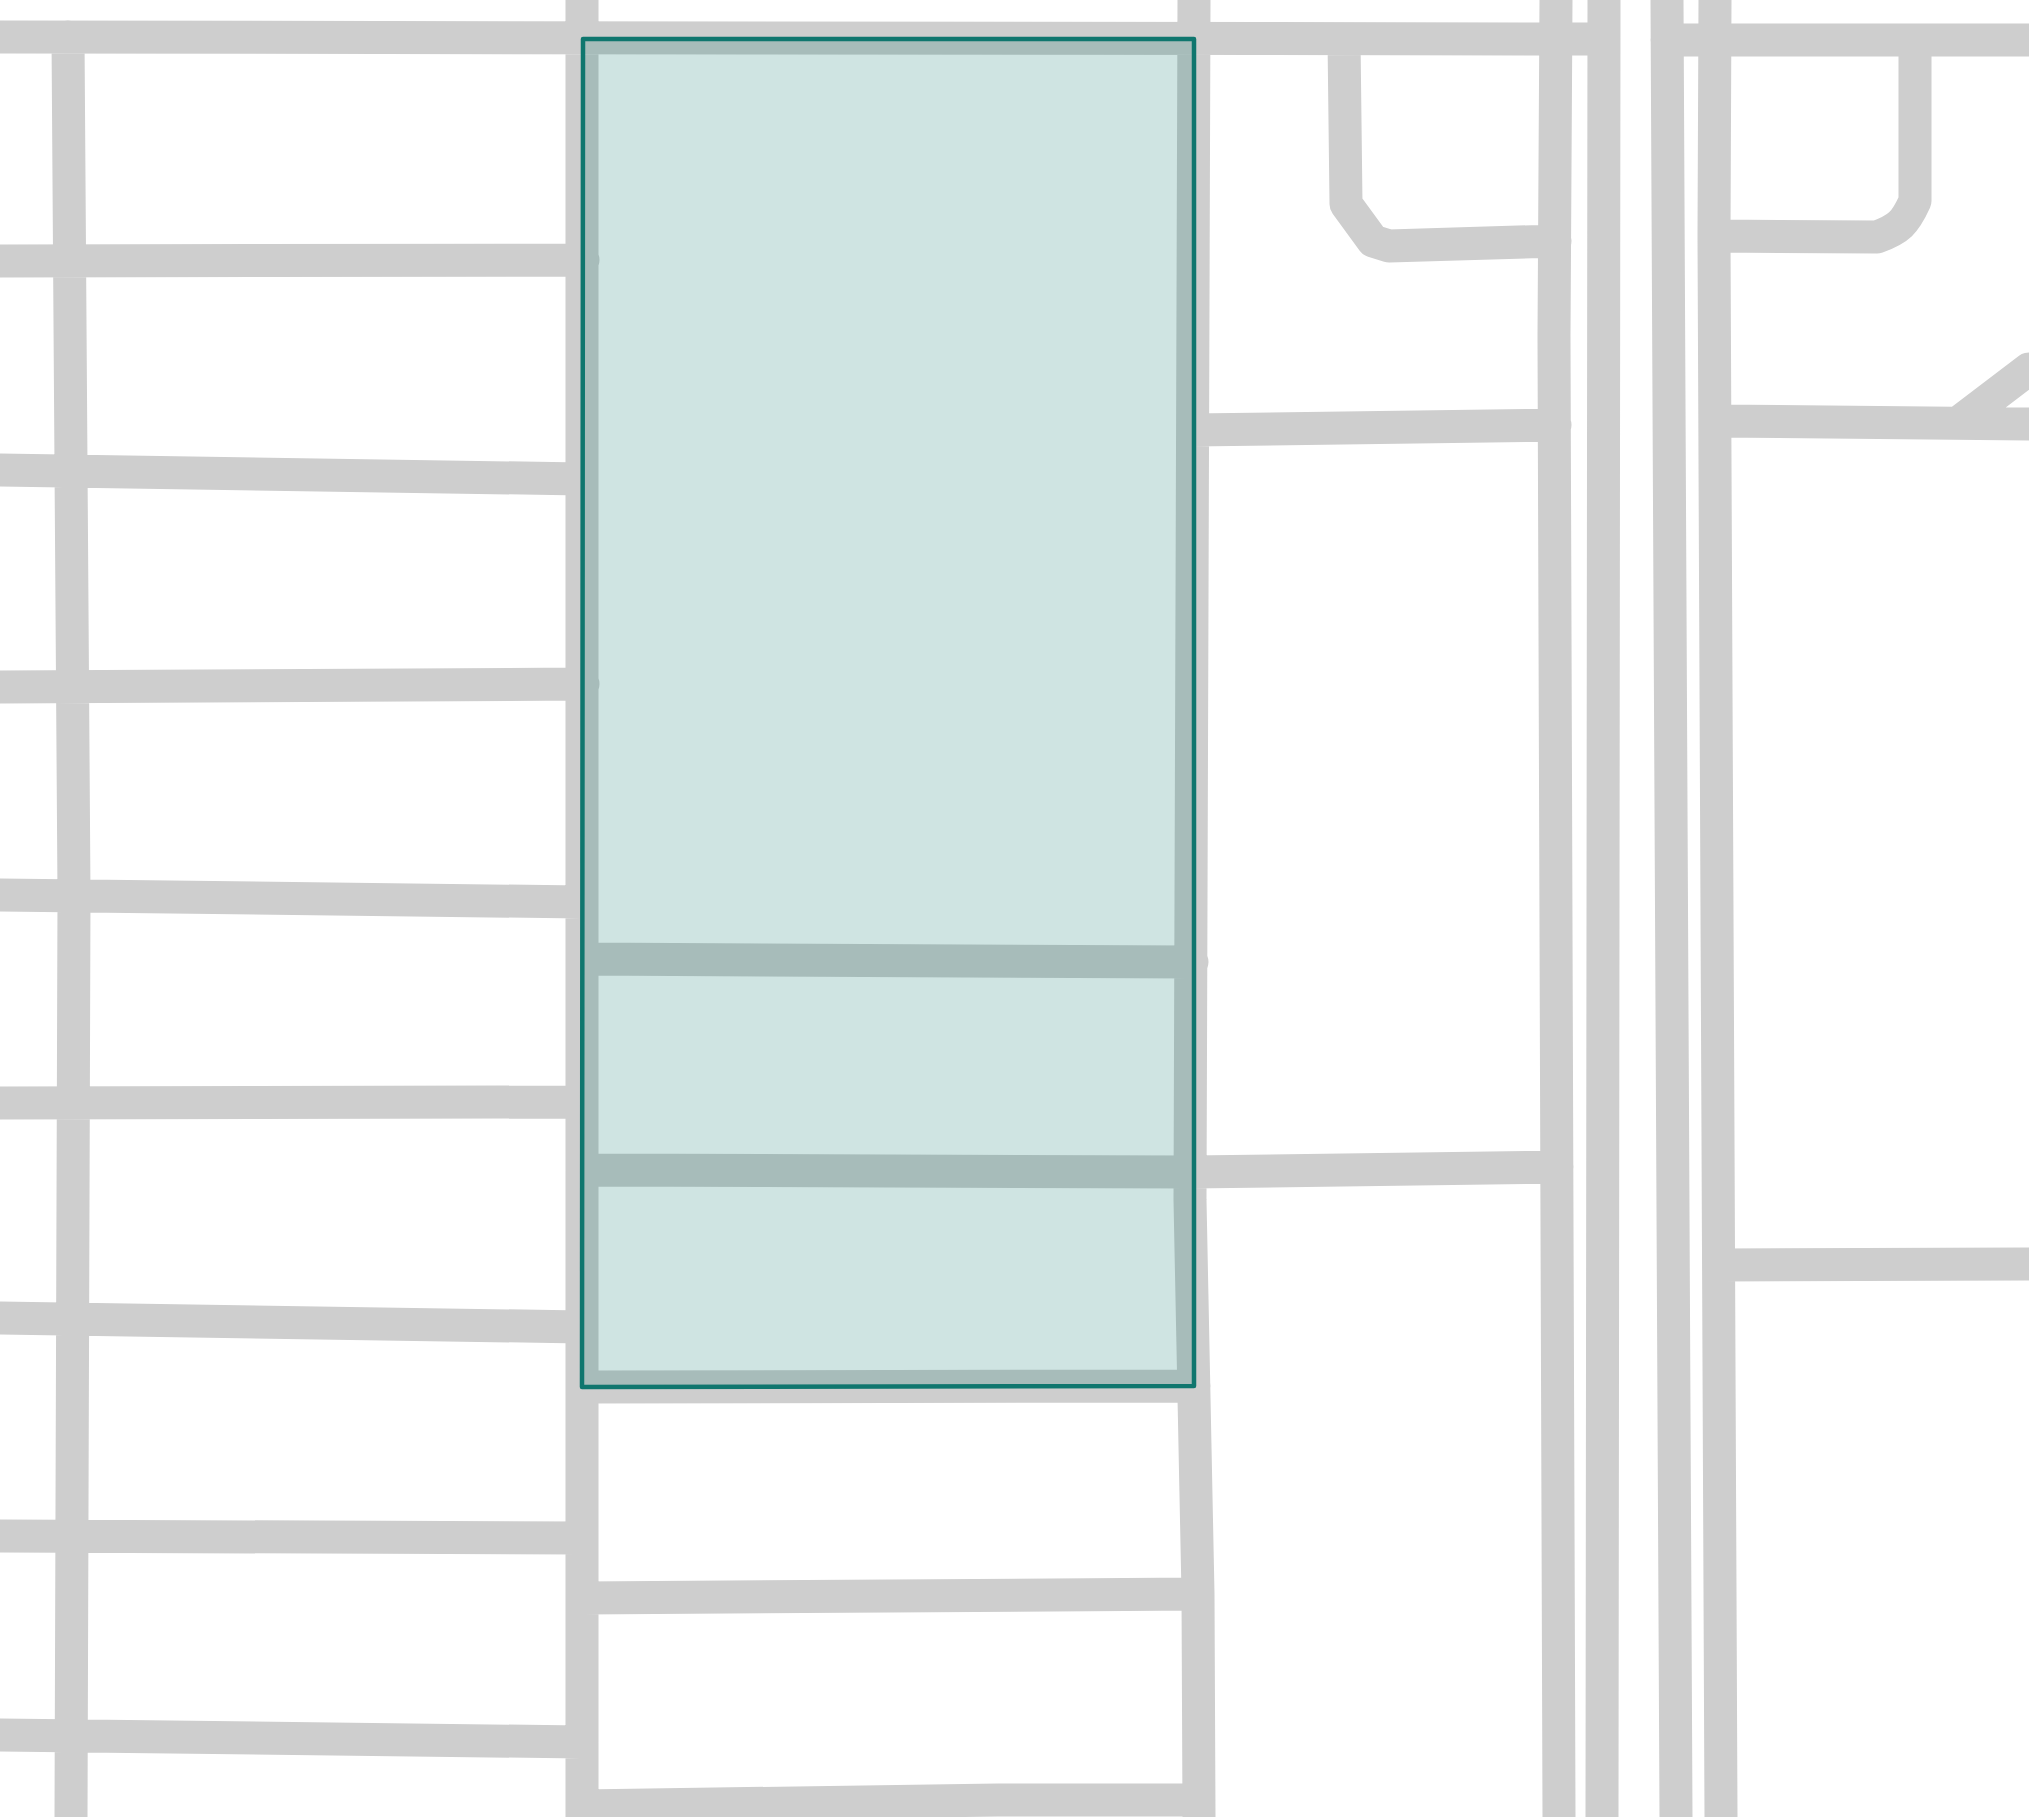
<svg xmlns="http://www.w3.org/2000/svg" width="2029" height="1817" font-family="Ubuntu,sans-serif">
<rect width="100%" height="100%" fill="#fff"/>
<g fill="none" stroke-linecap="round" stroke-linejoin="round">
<path stroke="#cecece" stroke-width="33" d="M 1194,0 L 1190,1200 L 1198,1594 L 1199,1817
M 1556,0 L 1554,336 L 1559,1817
M 1667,0 L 1676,1817
M 1715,0 L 1714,236 L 1721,1817
M 0,37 L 1604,39
M 68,37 L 74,895 L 71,1817
M 1344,39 L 1346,204 L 1373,241 L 1389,246 L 1555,241
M 1667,40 L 2029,40
M 1714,236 L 1877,237 C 1899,229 1905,223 1915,201 L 1915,40
M 0,261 L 583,260
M 1715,421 L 2029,424
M 1958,423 L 2029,369
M 1193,430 L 1555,425
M 0,470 L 582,479
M 0,687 L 583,684
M 0,895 L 582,902
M 583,959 L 1192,962
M 0,1103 L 582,1102
M 582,1170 L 1191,1172 L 1557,1167
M 1719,1265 L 2029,1264
M 0,1318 L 582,1327
M 582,1387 L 1194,1386
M 0,1536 L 582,1538
M 582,1598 L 1198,1594
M 0,1735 L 582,1742
M 582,1806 L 998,1800 L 1199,1800
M 582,1817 L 582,0
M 1602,1817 L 1604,0"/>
</g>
<path fill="#0f766e" fill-opacity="0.2" stroke="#0f766e" stroke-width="4.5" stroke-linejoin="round" d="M 583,39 L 1194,39 L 1194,1386 L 582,1387 Z"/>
</svg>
